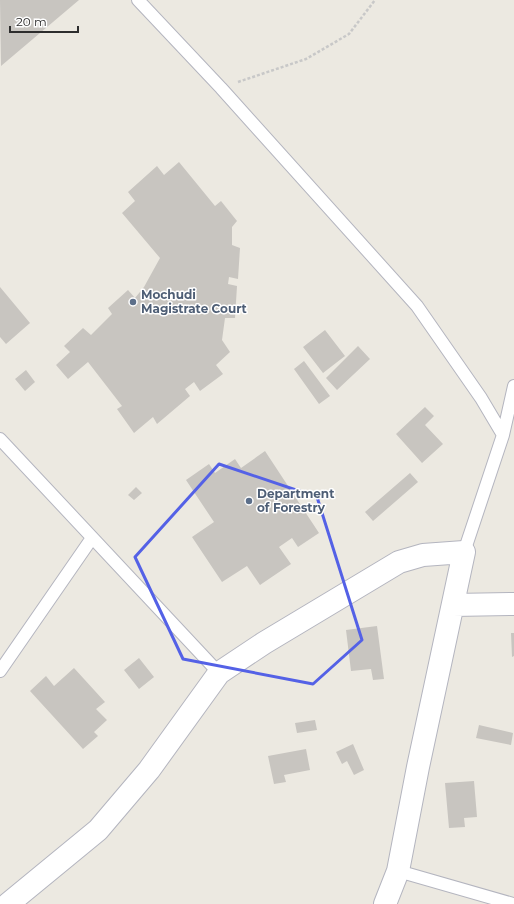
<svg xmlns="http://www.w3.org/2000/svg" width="514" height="904" font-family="Montserrat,sans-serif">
<rect width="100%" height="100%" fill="#ece9e1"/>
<path fill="#c8c5c0" d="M 0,0 L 79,0 L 1,66 Z
M 179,162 L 215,206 L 221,201 L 237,221 L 232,227 L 232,245 L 240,248 L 238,279 L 229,277 L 228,284 L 237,286 L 235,318 L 225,318 L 222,340 L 230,352 L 216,365 L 223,374 L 200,391 L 194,382 L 185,389 L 190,396 L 157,424 L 153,417 L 134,433 L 117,409 L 122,406 L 88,362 L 68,379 L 56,365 L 70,352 L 64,346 L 83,328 L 91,335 L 112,314 L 108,308 L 128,290 L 135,298 L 144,287 L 160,258 L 122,213 L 135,201 L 128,192 L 157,166 L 164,175 Z
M 0,287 L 30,323 L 6,344 L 0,337 Z
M 325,330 L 345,356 L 323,373 L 303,347 Z
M 358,346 L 370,359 L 337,390 L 326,378 Z
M 304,361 L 330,396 L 319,404 L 294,369 Z
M 26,370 L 35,382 L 25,391 L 15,379 Z
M 425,407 L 434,416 L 425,425 L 443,444 L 422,463 L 396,434 Z
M 265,451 L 319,533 L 298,547 L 292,538 L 279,547 L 291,564 L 260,585 L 247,566 L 222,582 L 192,537 L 214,522 L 186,480 L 209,464 L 215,473 L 235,459 L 241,468 Z
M 410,473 L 418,482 L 373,521 L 365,512 Z
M 136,487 L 142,493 L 134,500 L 128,495 Z
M 377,626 L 384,679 L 373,680 L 371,669 L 351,671 L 346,630 Z
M 511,633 L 514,633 L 514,656 L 512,657 Z
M 139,658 L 154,677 L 139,689 L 124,670 Z
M 74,668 L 105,702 L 96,709 L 107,720 L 94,732 L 98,736 L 83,749 L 30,691 L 46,676 L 54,686 Z
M 315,720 L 317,730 L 297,733 L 295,723 Z
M 479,725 L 513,733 L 511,745 L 476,738 Z
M 353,744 L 364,770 L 354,775 L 347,761 L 342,764 L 336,752 Z
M 306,749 L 310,770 L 284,775 L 286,782 L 274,784 L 268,756 Z
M 474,781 L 477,817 L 464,818 L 465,827 L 449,828 L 445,783 Z"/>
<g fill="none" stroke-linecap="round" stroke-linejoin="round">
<defs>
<path id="service" d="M 138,0 L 221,88 L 417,306 L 481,398 L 503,435
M 0,439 L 219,673
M 464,552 L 503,435 L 514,386
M 0,671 L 92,538
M 398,871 L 513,904"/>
<path id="minor" d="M 453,605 L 514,604
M 8,904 L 98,830 L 149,770 L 219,673 L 264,643 L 399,562 L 423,555 L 464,552 L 418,767 L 398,871 L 385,904"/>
</defs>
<use href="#service" stroke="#b4b5bf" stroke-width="14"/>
<use href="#minor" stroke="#b4b5bf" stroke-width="24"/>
<path stroke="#c8c8c8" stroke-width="2.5" stroke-dasharray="3 2" stroke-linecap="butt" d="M 238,82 L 306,59 L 349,34 L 375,0"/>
<use href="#service" stroke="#fff" stroke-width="12"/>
<use href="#minor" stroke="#fff" stroke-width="22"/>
</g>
<path fill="none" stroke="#5461e6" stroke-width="3" stroke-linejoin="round" d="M 219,464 L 317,497 L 362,640 L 313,684 L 183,659 L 135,557 Z"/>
<g fill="#5c6f8a" stroke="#fff" stroke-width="1.5">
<circle cx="133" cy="302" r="4"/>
<circle cx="249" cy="501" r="4"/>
</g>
<g text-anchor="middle" stroke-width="3" stroke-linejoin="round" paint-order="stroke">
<g font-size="12" font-weight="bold" fill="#4e5e75" stroke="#fff" text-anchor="start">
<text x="141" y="299">Mochudi<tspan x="141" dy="14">Magistrate Court</tspan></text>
<text x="257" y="498">Department<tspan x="257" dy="14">of Forestry</tspan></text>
</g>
</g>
<path d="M10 26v6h68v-6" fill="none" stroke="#2d2d2d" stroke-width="2"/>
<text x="16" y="26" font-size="12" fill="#2d2d2d" stroke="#ffffff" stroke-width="3" paint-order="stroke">20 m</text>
</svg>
